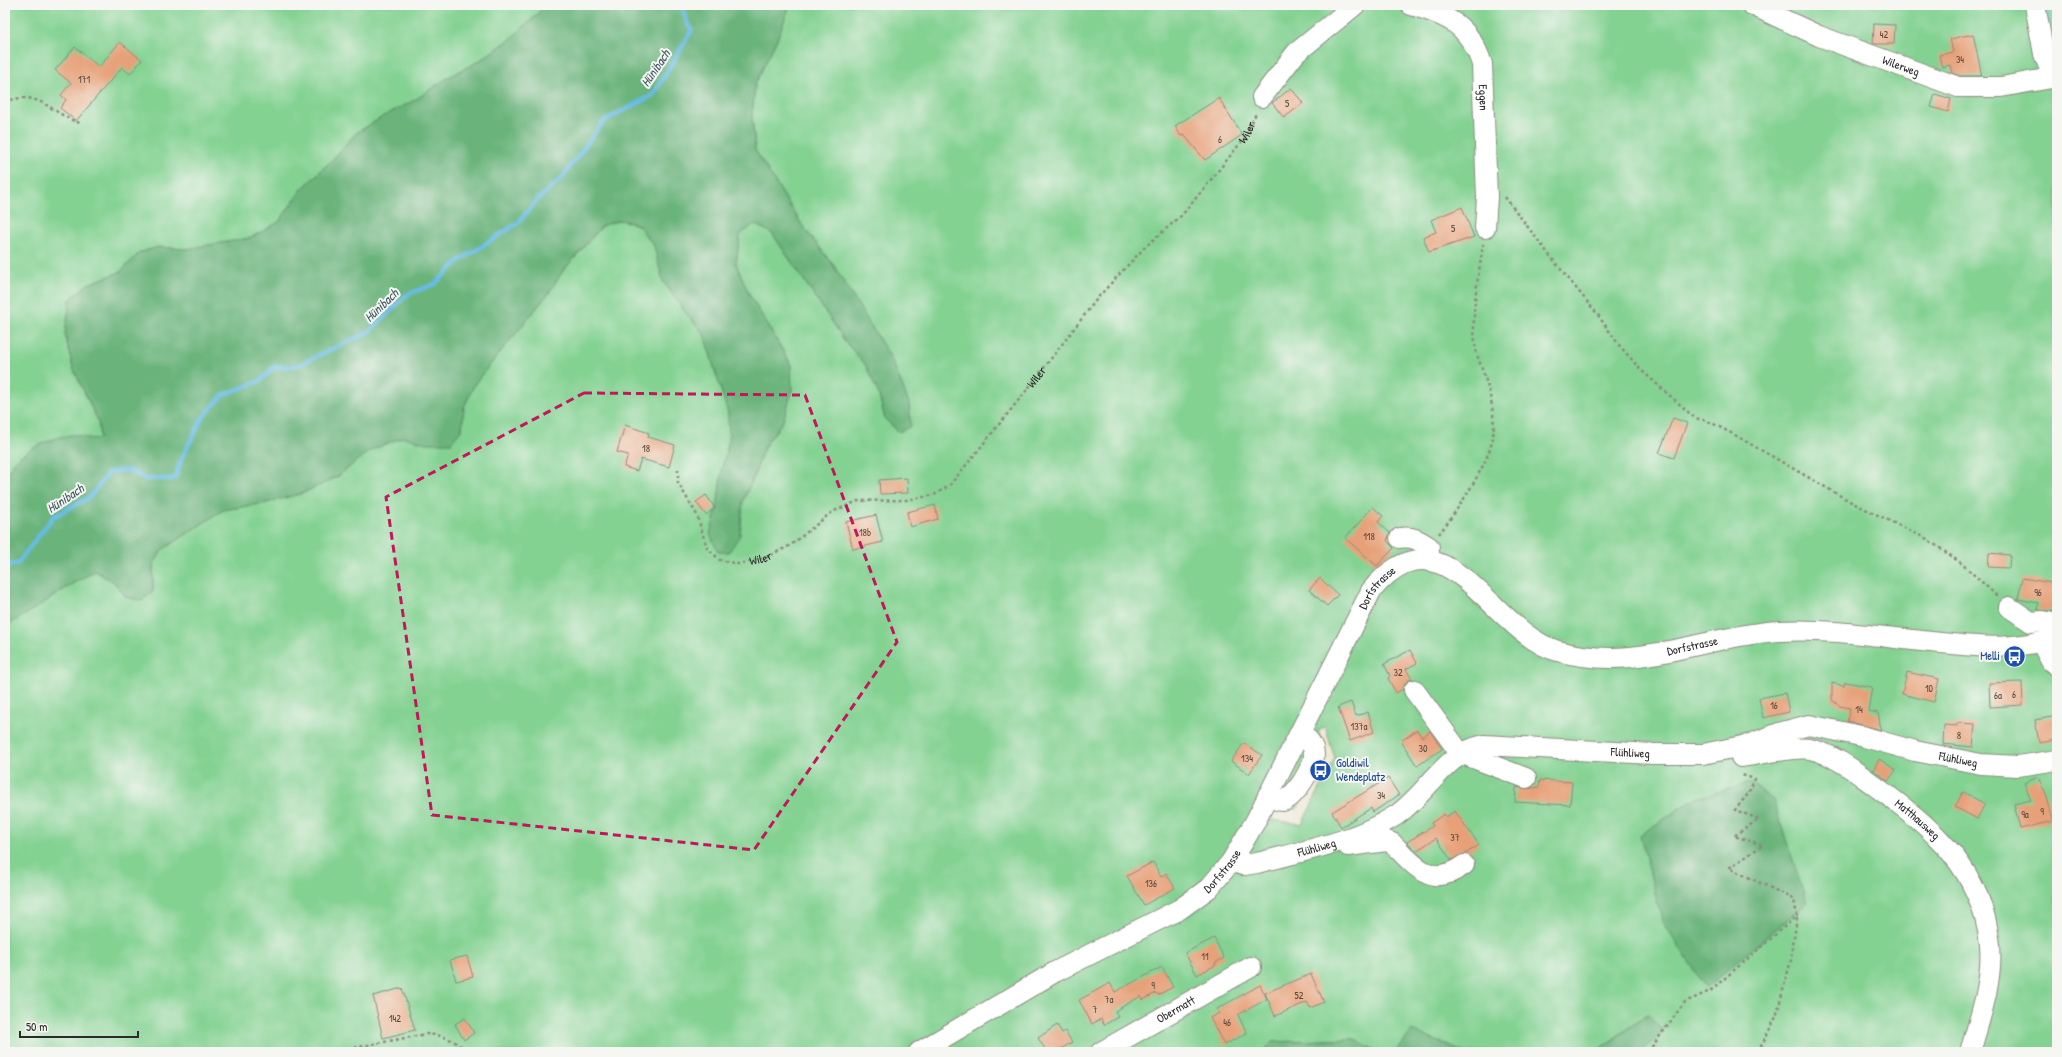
<svg xmlns="http://www.w3.org/2000/svg" width="2062" height="1057" font-family="'Patrick Hand',sans-serif">
<rect width="100%" height="100%" fill="#f6f6f2"/>
<filter id="ink" filterUnits="userSpaceOnUse"><feTurbulence type="fractalNoise" baseFrequency=".025" numOctaves="2"/><feDisplacementMap in="SourceGraphic" scale="8" xChannelSelector="R" yChannelSelector="G"/><feConvolveMatrix kernelMatrix="1 2 1 2 8 2 1 2 1" color-interpolation-filters="sRGB"/></filter>
<filter id="wash" filterUnits="userSpaceOnUse"><feTurbulence type="fractalNoise" baseFrequency=".012" numOctaves="4" result="noise"/><feDisplacementMap in="SourceGraphic" scale="16" xChannelSelector="R" yChannelSelector="G"/><feGaussianBlur stdDeviation="0.9" result="paint"/><feColorMatrix in="noise" values="0 0 0 0 0 0 0 0 0 0 0 0 0 0 0 0 0 1.4 0 .05"/><feComposite in="paint" operator="in"/></filter>
<g filter="url(#wash)">
<rect width="100%" height="100%" fill="#ece8d0"/>
<path fill="#83d292" stroke="#577e5e" fill-rule="evenodd" d="M 5,5 L 544,5 L 537,15 L 508,41 L 479,61 L 447,78 L 415,100 L 384,116 L 355,134 L 331,161 L 302,189 L 279,222 L 251,238 L 186,249 L 158,247 L 139,253 L 120,272 L 88,284 L 70,300 L 65,334 L 73,368 L 98,421 L 100,438 L 91,439 L 75,435 L 60,437 L 5,477 Z
M 790,5 L 2057,5 L 2057,1052 L 1640,1052 L 1664,1031 L 1647,1014 L 1596,1052 L 1463,1052 L 1412,1031 L 1396,1052 L 1379,1052 L 1354,1039 L 1272,1042 L 1265,1052 L 5,1052 L 5,626 C 36,610 64,588 95,571 L 114,582 L 126,597 L 153,591 L 153,566 L 162,550 L 223,510 L 266,503 L 303,493 L 337,477 L 371,450 L 403,437 L 426,443 L 462,429 L 464,407 L 475,383 L 548,294 L 563,271 L 603,225 L 621,220 L 638,225 L 654,246 L 663,281 L 685,312 L 704,334 L 728,413 L 729,440 L 722,469 L 717,509 L 713,523 L 740,535 L 743,501 L 754,476 L 764,447 L 783,421 L 791,364 L 749,294 L 736,264 L 740,234 L 754,224 L 772,233 L 847,344 L 865,364 L 878,392 L 885,419 L 899,431 L 834,266 L 802,225 L 755,150 L 752,115 L 755,84 L 777,39 ZM 1325,727 L 1335,758 L 1302,824 L 1265,819 L 1271,807 L 1290,810 L 1297,809 L 1325,753 L 1318,730 Z"/>
<path fill="#6ab47c" stroke="#4a7054" d="M 544,5 L 790,5 L 777,39 L 755,84 L 752,115 L 755,150 L 802,225 L 834,266 L 891,358 L 909,403 L 911,426 L 899,432 L 885,419 L 878,392 L 865,364 L 847,344 L 772,233 L 754,224 L 740,235 L 736,264 L 749,294 L 791,365 L 792,392 L 783,421 L 764,447 L 754,476 L 743,501 L 740,535 L 729,552 L 718,552 L 710,534 L 717,509 L 722,469 L 729,440 L 728,413 L 704,334 L 685,312 L 663,281 L 654,246 L 638,225 L 621,220 L 603,225 L 563,271 L 548,294 L 475,383 L 464,407 L 462,429 L 451,443 L 426,443 L 403,437 L 371,450 L 337,477 L 303,493 L 266,503 L 223,510 L 162,550 L 153,566 L 153,591 L 142,601 L 126,597 L 114,582 L 95,571 C 64,587 36,610 5,626 L 5,477 C 8,472 11,466 15,461 C 26,449 59,434 75,435 C 85,436 90,440 100,438 L 98,421 L 73,368 L 65,334 L 70,300 L 88,284 L 120,272 L 139,253 L 158,247 L 186,249 L 250,238 L 279,222 L 302,189 L 331,161 L 355,134 L 384,116 L 415,100 L 447,78 L 479,61 L 508,41 L 537,15 Z
M 1750,783 L 1773,800 L 1807,903 L 1706,988 L 1662,920 L 1640,835 L 1694,799 Z
M 1648,1014 L 1664,1031 L 1640,1052 L 1596,1052 Z
M 1412,1031 L 1463,1052 L 1396,1052 Z
M 1355,1039 L 1379,1052 L 1265,1052 L 1272,1042 Z"/>
<g fill="none" stroke-linecap="round" stroke-linejoin="round">
<path stroke="#68bce4" stroke-width="4.5" d="M 2046,5 L 2048,25
M 5,566 L 17,564 L 53,517 L 90,497 L 109,472 L 128,470 L 145,479 L 173,479 L 176,476 L 182,457 L 203,417 L 223,395 L 260,381 L 274,367 L 296,366 L 369,332 L 408,294 L 435,284 L 459,261 L 518,223 L 537,200 L 561,179 L 604,121 L 653,95 L 692,30 L 687,23 L 682,5"/>
</g>
<g id="blocks">
<path fill="#e7a179" d="M 1874,24 L 1895,25 L 1894,44 L 1873,44 Z
M 1973,34 L 1982,76 L 1960,76 L 1952,73 L 1950,65 L 1942,67 L 1939,55 L 1953,52 L 1950,39 Z
M 120,42 L 142,60 L 130,74 L 122,67 L 76,121 L 60,108 L 66,100 L 61,95 L 71,83 L 55,70 L 75,47 L 99,67 Z
M 1291,88 L 1303,103 L 1284,118 L 1272,103 Z
M 1935,94 L 1951,99 L 1948,112 L 1931,107 Z
M 1219,98 L 1242,135 L 1205,160 L 1184,135 L 1181,136 L 1175,126 Z
M 1462,207 L 1474,237 L 1429,252 L 1423,237 L 1436,232 L 1431,220 Z
M 1673,418 L 1687,423 L 1674,458 L 1659,453 Z
M 625,425 L 649,433 L 648,437 L 675,445 L 669,467 L 641,459 L 637,471 L 624,467 L 628,455 L 617,452 Z
M 907,478 L 908,493 L 880,494 L 879,480 Z
M 706,495 L 715,508 L 706,515 L 696,502 Z
M 935,505 L 938,519 L 910,527 L 907,512 Z
M 1373,507 L 1383,516 L 1378,522 L 1390,533 L 1387,541 L 1394,548 L 1377,566 L 1345,538 Z
M 876,515 L 883,542 L 853,549 L 846,522 Z
M 1989,553 L 2010,555 L 2009,568 L 1988,567 Z
M 1320,578 L 1338,595 L 1327,606 L 1309,590 Z
M 2022,578 L 2057,584 L 2057,612 L 2038,610 L 2039,603 L 2018,599 Z
M 1410,650 L 1417,663 L 1406,669 L 1412,679 L 1407,681 L 1403,689 L 1396,693 L 1388,678 L 1390,676 L 1384,664 Z
M 1907,672 L 1939,679 L 1934,702 L 1902,694 Z
M 1845,682 L 1872,687 L 1868,711 L 1878,713 L 1881,730 L 1847,721 L 1850,708 L 1840,706 L 1832,700 L 1832,683 L 1844,686 Z
M 2022,682 L 2023,705 L 1990,707 L 1989,683 Z
M 1785,693 L 1789,712 L 1763,718 L 1759,698 Z
M 1351,702 L 1356,716 L 1368,712 L 1374,732 L 1350,741 L 1338,707 Z
M 2057,716 L 2057,740 L 2039,743 L 2035,720 Z
M 1957,723 L 1975,724 L 1973,747 L 1943,744 L 1944,725 L 1957,726 Z
M 1417,730 L 1422,737 L 1430,731 L 1442,749 L 1417,766 L 1401,741 Z
M 1244,743 L 1262,755 L 1249,774 L 1231,761 Z
M 1879,759 L 1896,770 L 1888,781 L 1873,770 Z
M 2038,777 L 2047,797 L 2053,821 L 2020,829 L 2014,804 L 2031,800 L 2024,783 Z
M 1388,778 L 1399,795 L 1373,812 L 1371,808 L 1341,827 L 1332,812 Z
M 1540,780 L 1572,782 L 1570,805 L 1515,802 L 1516,787 L 1527,789 L 1539,787 Z
M 1963,792 L 1985,804 L 1977,819 L 1955,807 Z
M 1455,811 L 1479,845 L 1465,854 L 1451,860 L 1436,838 L 1416,851 L 1407,842 L 1433,826 L 1431,823 L 1444,814 L 1446,817 Z
M 1153,862 L 1161,877 L 1166,873 L 1175,888 L 1144,905 L 1127,876 Z
M 1214,938 L 1224,958 L 1215,963 L 1216,965 L 1197,975 L 1185,953 Z
M 467,956 L 473,977 L 456,981 L 450,960 Z
M 1162,967 L 1173,987 L 1158,995 L 1156,993 L 1143,1000 L 1141,996 L 1115,1011 L 1118,1017 L 1104,1025 L 1101,1019 L 1092,1024 L 1079,1000 L 1110,983 L 1115,992 Z
M 1311,974 L 1324,1002 L 1310,1008 L 1307,1002 L 1275,1016 L 1265,993 Z
M 1260,985 L 1267,999 L 1238,1015 L 1247,1033 L 1224,1045 L 1210,1018 L 1219,1013 L 1217,1009 Z
M 402,988 L 415,1030 L 383,1038 L 373,996 Z
M 465,1018 L 474,1033 L 464,1040 L 455,1024 Z
M 1057,1025 L 1062,1033 L 1065,1031 L 1072,1042 L 1057,1052 L 1047,1052 L 1038,1038 Z"/>
</g>
</g>
<g filter="url(#ink)">
<use href="#blocks" fill-opacity="0" stroke="#8c8a7e" stroke-width="1"/>
<g fill="none" stroke-linecap="round" stroke-linejoin="round">
<defs>
<g id="minor">
<path id="s2" d="M 1411,5 C 1449,16 1469,25 1482,64 L 1487,197 L 1485,228"/>
<path id="s3" d="M 1752,5 L 1819,36 L 1958,87 L 2001,87 L 2057,77"/>
<path d="M 2035,5 L 2044,54 L 2053,77"/>
<path d="M 1262,97 L 1296,53 L 1355,5"/>
<path d="M 1400,538 C 1412,536 1419,540 1429,547 L 1429,561"/>
<path d="M 2009,607 L 2031,622 L 2043,621 L 2057,624"/>
<path d="M 2041,642 L 2051,661 L 2057,666"/>
<path d="M 1414,690 L 1460,753 L 1526,778"/>
<path id="s4" d="M 1741,757 C 1756,755 1796,746 1810,749 C 1834,754 1856,772 1875,786 C 1933,828 1982,869 1990,945 C 1993,981 1980,1018 1970,1052"/>
<path d="M 1268,795 C 1272,798 1277,801 1283,801 C 1294,799 1314,766 1314,755 C 1314,744 1308,739 1300,733"/>
<path d="M 1348,846 L 1387,841 L 1392,843 C 1415,866 1431,889 1464,865"/>
<path id="s5" d="M 1231,862 L 1244,865 L 1257,863 C 1303,851 1354,842 1395,816 C 1427,795 1444,753 1484,745 L 1653,754 L 1703,754 L 1747,745 L 1779,733 L 1809,725 L 1861,736 L 1915,751 L 1981,764 L 2018,766 L 2057,760"/>
<path id="s6" d="M 919,1052 L 1055,972 L 1180,909 L 1209,888 L 1231,862 L 1255,822 L 1371,591 C 1444,501 1492,634 1558,651 C 1637,673 1702,636 1779,631 C 1830,628 1889,638 1941,643 C 1979,647 2020,651 2057,636"/>
<path id="s7" d="M 1101,1052 L 1251,967"/>
</g>
</defs>
<use href="#minor" stroke="#8c8a7e" stroke-width="22"/>
<g stroke="#8c8a7e" stroke-width="2.5" stroke-dasharray="3 3" stroke-linecap="butt">
<path d="M 5,102 C 39,88 51,114 80,123"/>
<path d="M 1505,197 L 1550,256 L 1598,315 L 1619,345 L 1641,370 L 1695,418 L 1708,421 L 1733,434 L 1853,503 L 1927,539 L 1961,563 L 1997,596"/>
<path id="s1" d="M 678,469 L 678,483 L 697,515 L 707,548 L 720,560 L 738,564 L 765,558 L 791,545 L 832,512 L 858,501 L 907,500 L 934,495 L 950,485 L 1026,391 L 1100,295 L 1144,248 L 1182,215 L 1214,176 L 1246,136 L 1256,113"/>
<path d="M 1439,534 C 1456,512 1490,463 1493,436 C 1495,420 1492,402 1488,388 C 1485,375 1479,363 1476,350 C 1470,313 1478,281 1483,244"/>
<path d="M 331,1052 L 426,1034 C 444,1035 455,1040 468,1052"/>
<path d="M 1648,1052 L 1685,1002 L 1710,991 L 1797,916 L 1794,899 L 1729,868 L 1763,845 L 1734,836 L 1759,819 L 1735,810 L 1748,794 L 1755,779 L 1742,775"/>
<path d="M 1758,1052 L 1776,1017 L 1791,960 L 1797,917"/>
<path d="M 1792,1052 L 1793,1051"/>
</g>
<use href="#minor" stroke="#fff" stroke-width="20"/>
</g>
</g>
<path fill="none" stroke="#c2185b" stroke-width="3" stroke-dasharray="8 5" stroke-linejoin="round" d="M 584,393 L 805,395 L 897,642 L 754,850 L 432,815 L 386,497 Z"/>
<defs>
<symbol id="bus-disc" viewBox="-11 -11 22 22"><circle r="9.5" fill="#1a4fb4" stroke="#f6f6f2"/><path d="M-5-6H5V4H4V6H2V4H-2V6H-4V4H-5ZM-3.5-4V0h7V-4ZM-3.5 1.2v1.5H-2V1.2ZM2 1.2v1.5H3.5V1.2Z" fill="#fff"/></symbol>
</defs>
<g fill-rule="evenodd">
<use href="#bus-disc" x="2002" y="644" width="25" height="25"/>
<use href="#bus-disc" x="1308" y="758" width="25" height="25"/>
</g>
<g text-anchor="middle" stroke-width="4" stroke-linejoin="round" paint-order="stroke">
<g font-size="10" fill="#5a483e">
<text x="1884" y="38">42</text>
<text x="1960" y="63">34</text>
<text x="84" y="83">171</text>
<text x="1287" y="107">5</text>
<text x="1220" y="143">6</text>
<text x="1453" y="232">5</text>
<text x="646" y="452">18</text>
<text x="865" y="536">18b</text>
<text x="1369" y="540">118</text>
<text x="2038" y="596">96</text>
<text x="1398" y="676">32</text>
<text x="1929" y="692">10</text>
<text x="2014" y="698">6</text>
<text x="1998" y="699">6a</text>
<text x="1774" y="709">16</text>
<text x="1859" y="713">14</text>
<text x="1359" y="730">137a</text>
<text x="1959" y="739">8</text>
<text x="1423" y="752">30</text>
<text x="1247" y="762">134</text>
<text x="1381" y="799">34</text>
<text x="2042" y="815">9</text>
<text x="2025" y="818">9a</text>
<text x="1455" y="841">37</text>
<text x="1151" y="887">136</text>
<text x="1205" y="960">11</text>
<text x="1153" y="989">9</text>
<text x="1299" y="999">52</text>
<text x="1109" y="1003">7a</text>
<text x="1095" y="1013">7</text>
<text x="395" y="1022">142</text>
<text x="1227" y="1026">46</text>
</g>
<g font-size="12" fill="#2b2b2b" stroke="#f6f6f2">
<text dy="4" stroke="none"><textPath href="#s3" startOffset="161">Wilerweg</textPath></text>
<text dy="4" stroke="none"><textPath href="#s2" startOffset="131">Eggen</textPath></text>
<text dy="4" stroke="none"><textPath href="#s1" startOffset="817">Wiler</textPath></text>
<text dy="4" stroke="none"><textPath href="#s1" startOffset="493">Wiler</textPath></text>
<text dy="4" stroke="none"><textPath href="#s1" startOffset="145">Wiler</textPath></text>
<text dy="4" stroke="none"><textPath href="#s6" startOffset="679">Dorfstrasse</textPath></text>
<text dy="4" stroke="none"><textPath href="#s6" startOffset="1037">Dorfstrasse</textPath></text>
<text dy="4" stroke="none"><textPath href="#s5" startOffset="435">Flühliweg</textPath></text>
<text dy="4" stroke="none"><textPath href="#s5" startOffset="771">Flühliweg</textPath></text>
<text dy="4" stroke="none"><textPath href="#s4" startOffset="199">Matthausweg</textPath></text>
<text dy="4" stroke="none"><textPath href="#s5" startOffset="88">Flühliweg</textPath></text>
<text dy="4" stroke="none"><textPath href="#s6" startOffset="355">Dorfstrasse</textPath></text>
<text dy="4" stroke="none"><textPath href="#s7" startOffset="86">Obermatt</textPath></text>
</g>
<g font-size="12" fill="#164399" stroke="#f6f6f2" text-anchor="end">
<text x="2000" y="660">Melli</text>
<text x="1336" y="767" text-anchor="start">Goldiwil<tspan x="1336" dy="14">Wendeplatz</tspan></text>
</g>
<g font-size="13" font-style="italic" fill="#3d5662" stroke="#f6f6f2">
<text transform="translate(655 68) rotate(-56)" y="5">Hünibach</text>
<text transform="translate(381 305) rotate(-44)" y="5">Hünibach</text>
<text transform="translate(65 498) rotate(-34)" y="5">Hünibach</text>
</g>
</g>
<rect width="2062" height="1057" fill="none" stroke="#f6f6f2" stroke-width="20"/>
<path d="M20 1031v6h118v-6" fill="none" stroke="#2b2b2b" stroke-width="2"/>
<text x="26" y="1031" font-size="12" fill="#2b2b2b" stroke="#f6f6f2" stroke-width="3" paint-order="stroke">50 m</text>
</svg>
